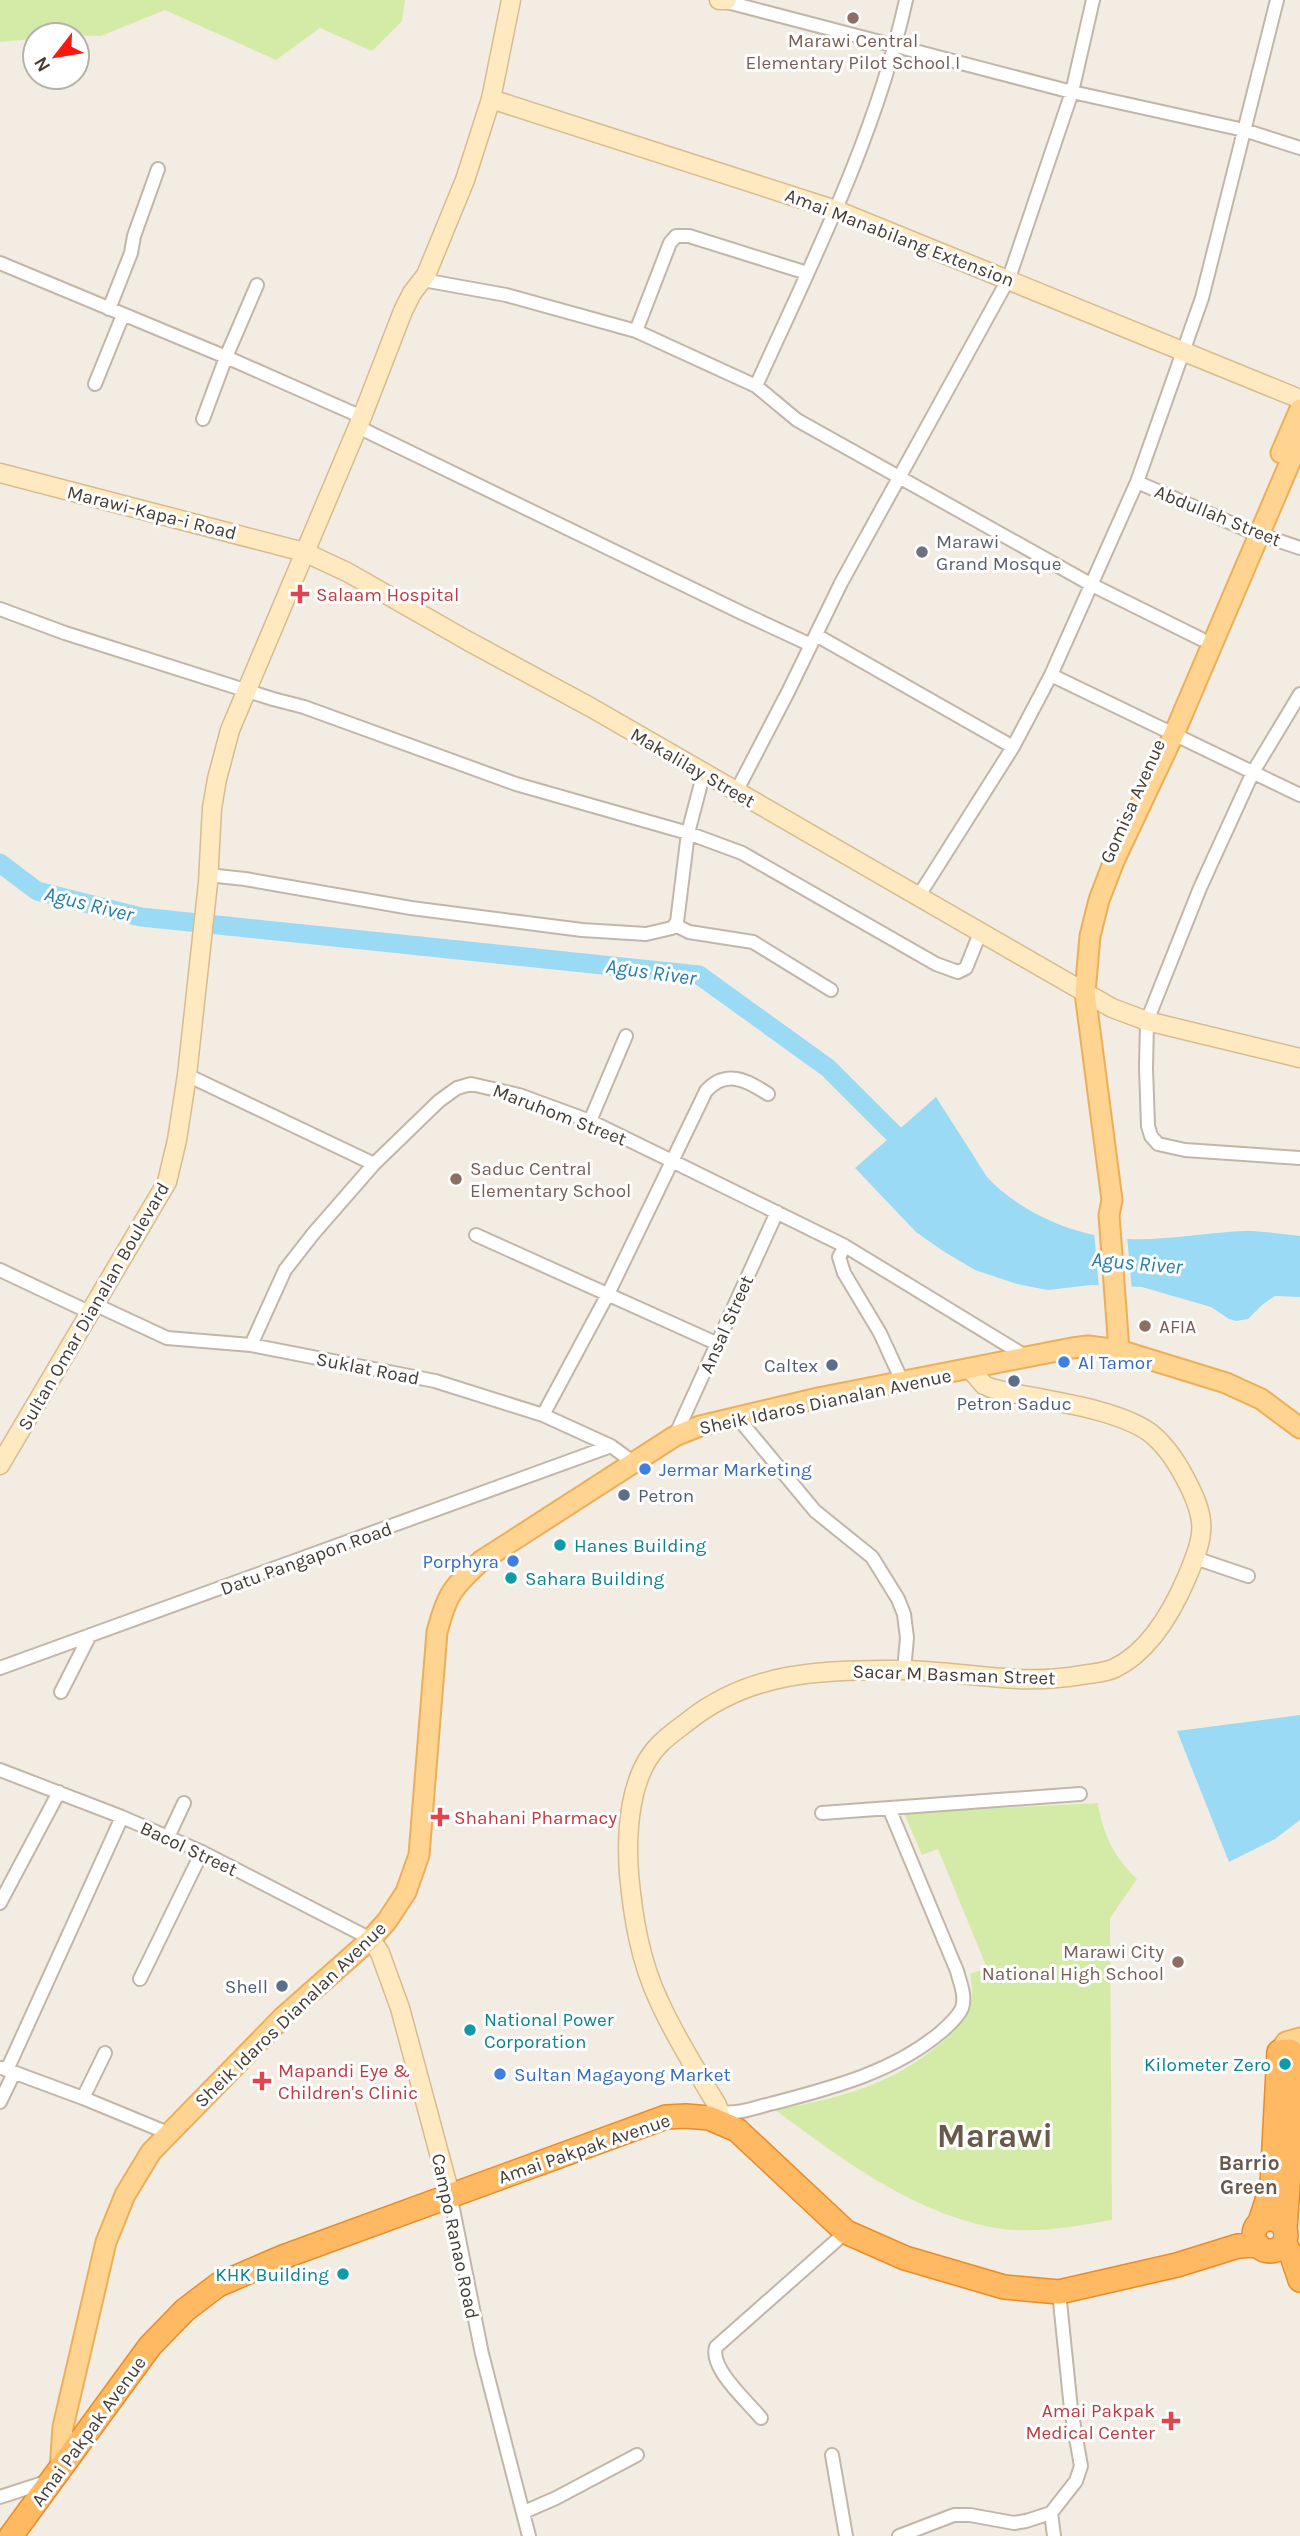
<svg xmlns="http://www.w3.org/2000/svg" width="1300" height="2536" font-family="Karla,sans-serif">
<rect width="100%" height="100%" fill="#f3ece3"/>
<path fill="#d4eba8" d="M 0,0 L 405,0 L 402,21 L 372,51 L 320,28 L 276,60 L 165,10 L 101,36 L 35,35 L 35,39 L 0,42 Z
M 1098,1803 C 1103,1835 1114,1857 1137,1879 L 1110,1918 L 1112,2220 C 1073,2227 1029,2235 990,2227 C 908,2210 841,2158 775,2110 C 836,2099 893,2085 941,2043 C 965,2022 977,2007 970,1974 L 987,1968 L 938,1849 L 922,1855 L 904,1813 Z"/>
<path fill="#9adaf5" d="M 936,1097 L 987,1177 C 1020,1213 1079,1238 1127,1239 C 1164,1241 1208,1232 1246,1231 C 1264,1231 1282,1234 1300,1236 L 1300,1297 L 1275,1296 L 1262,1305 L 1248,1319 L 1236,1321 L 1229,1319 L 1211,1307 L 1142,1287 L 1091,1285 L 1048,1290 L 1017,1284 L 975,1270 L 943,1251 L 916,1232 L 855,1168 Z
M 1300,1715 L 1300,1820 L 1275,1839 L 1229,1862 L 1177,1731 Z"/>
<path fill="#f3ece3" d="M 1094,1231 L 1127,1236 L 1132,1290 L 1099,1289 Z"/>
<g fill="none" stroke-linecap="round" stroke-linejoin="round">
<path stroke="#9adaf5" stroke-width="19" d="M 0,863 L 37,891 L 141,917 L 699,975 L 828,1068 L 911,1151"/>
<defs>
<path id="street" d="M 727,2 L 1072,92 L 1244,130 L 1300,148
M 0,263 L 226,357 L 362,417
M 423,280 L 506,295 L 636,331 L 756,386 L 797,420 L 831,439 L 1092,585 L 1201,639
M 109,309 L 131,253 L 134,236 L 158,169
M 636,331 L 670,243 L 676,236 L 689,236 L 807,273
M 95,384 L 123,315
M 756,386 C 813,260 876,136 906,0
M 203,419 L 226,357 L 257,285
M 358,427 L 742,613 L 811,645
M 1137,482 L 1247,530 L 1300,548
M 0,609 L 65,633 L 273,699 L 304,707 L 516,784 L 688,833 L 704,772
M 816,635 L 1013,747
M 1051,675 L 1300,795
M 1300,694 L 1253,772 L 1200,888 L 1147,1021 L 1146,1068 L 1148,1126 L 1151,1136 L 1158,1144 L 1185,1150 L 1300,1158
M 736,792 L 788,692 L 841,583 L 1009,278 L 1072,92 L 1093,0
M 217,876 L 245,879 L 411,908 L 582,930 L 646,934 L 672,928 L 677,922 L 688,833 L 742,853 L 936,964 L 958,972 L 966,968 L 980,933
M 918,897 L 1013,747 L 1051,675 L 1137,482 L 1202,298 L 1277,0
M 675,925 L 689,932 L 753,942 L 831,990
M 187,1075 L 374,1164
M 590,1121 L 626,1036
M 476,1235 L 718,1344
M 845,1246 L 839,1257 L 844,1273 L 880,1333 L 902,1381
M 0,1270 L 89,1312
M 94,1304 L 167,1338 L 251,1345 L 435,1381 L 543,1415 L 611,1446 L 633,1462
M 251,1345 L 285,1270 L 313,1234 L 374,1164 L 439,1101 L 457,1088 L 471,1084 L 519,1095 L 590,1121 L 672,1161 L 845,1246 L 1027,1357
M 543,1415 L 608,1294 L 706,1091 C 726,1069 747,1080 768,1094
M 737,1417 L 815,1511 L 872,1557 L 898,1599 L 904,1614 L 907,1638 L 904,1670
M 675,1436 L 777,1212
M 1195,1558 L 1248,1576
M 0,1668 L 611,1446
M 61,1692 L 90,1635
M 0,1770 L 122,1817 L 202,1852 L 371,1939
M 822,1813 L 1080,1794
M 168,1837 L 184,1803
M 0,1903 L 59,1792
M 140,1979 L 202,1852
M 2,2068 L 83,2098 L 168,2133
M 7,2070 L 122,1817
M 83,2098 L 105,2053
M 0,2102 L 14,2073
M 720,2112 C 739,2115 759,2106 778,2102 C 835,2087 895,2071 941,2032 C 948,2026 958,2017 962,2008 C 966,1995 960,1983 957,1971 L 889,1808
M 450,2194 L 482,2354 L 529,2536
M 761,2418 C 748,2402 709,2368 716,2347 L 846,2232
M 832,2455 L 846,2536
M 0,2497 L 49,2481
M 524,2512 L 556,2498 L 637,2455
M 1051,2513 L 1054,2536
M 899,2536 L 954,2515 L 970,2515 L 1014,2523 L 1026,2521 L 1051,2513 L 1076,2481 L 1081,2466 L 1071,2409 L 1059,2292"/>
<path id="secondary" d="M 719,0 L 727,0
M 491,99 L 836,210 L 1300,399
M 0,473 L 304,552 L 347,572 L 468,641 L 592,708 L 1112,1008 L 1147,1021 L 1300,1058
M 0,1465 L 167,1182 L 177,1140 L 187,1075 L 208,883 L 212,808 L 217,779 L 230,730 L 362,417 L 403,311 L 412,293 L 426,275 L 465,180 L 491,99 L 511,0
M 371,1939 L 380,1953 L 400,2008 L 450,2194
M 723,2123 L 717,2105 C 697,2071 675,2037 659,2001 C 640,1961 633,1917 629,1874 C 626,1832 629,1773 661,1743 C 669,1735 678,1729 687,1722 C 749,1672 822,1669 899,1670 C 964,1670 1015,1687 1082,1675 C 1093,1673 1105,1673 1115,1668 C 1150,1651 1172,1612 1187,1577 C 1205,1534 1208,1521 1185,1478 C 1176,1461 1165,1444 1149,1432 C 1111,1406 1036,1400 991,1388 L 984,1385 L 971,1370"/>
<path id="primary" d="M 1281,453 L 1300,409
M 1119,1350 L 1109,1215 L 1112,1200 L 1085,993 L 1090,936 L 1099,900 L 1114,861 L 1174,734 L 1300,439
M 1279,2052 L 1286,2042 L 1300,2038
M 60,2471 L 63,2427 L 106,2242 L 125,2195 L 151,2152 L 284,2016 L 371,1939 L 387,1921 L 406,1892 L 419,1855 L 437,1632 C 447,1594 452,1588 481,1561 L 675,1436 L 700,1426 L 818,1398 L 1072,1348 L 1088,1346 L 1119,1350 L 1226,1383 L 1261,1399 L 1300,1428"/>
<path id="highway" d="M1254 2235a16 16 0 1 1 32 0a16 16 0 1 1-32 0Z
M 1260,2222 L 1272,2185 L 1279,2052 L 1290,2051 L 1297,2058 L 1285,2229
M 1284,2243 L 1292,2256 L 1300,2280
M 11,2536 L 150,2346 L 185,2310 L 218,2285 L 283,2257 L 666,2117 L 686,2116 L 709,2118 L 737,2130 L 846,2232 L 905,2258 L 1004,2287 L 1059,2292 L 1177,2265 L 1238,2246 L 1258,2245"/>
</defs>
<use href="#street" stroke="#c2b6a8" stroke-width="16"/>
<use href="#secondary" stroke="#d6bc8f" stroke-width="21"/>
<use href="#primary" stroke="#ecaf58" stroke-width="23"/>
<use href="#highway" stroke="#e98c27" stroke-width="26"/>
<use href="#street" stroke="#fff" stroke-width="12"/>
<use href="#secondary" stroke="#ffe9c1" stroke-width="18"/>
<use href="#primary" stroke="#ffd390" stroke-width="19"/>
<use href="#highway" stroke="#ffb962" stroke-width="23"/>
</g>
<g fill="#8d6e63" stroke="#fff" stroke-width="2.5">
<circle cx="853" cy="18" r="7"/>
<circle cx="456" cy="1179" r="7"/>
<circle cx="1145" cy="1326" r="7"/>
<circle cx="1178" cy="1962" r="7"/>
</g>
<circle fill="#6b7280" stroke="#fff" stroke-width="2.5" cx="922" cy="552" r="7"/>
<g fill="#e0444e" stroke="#fff" stroke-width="2.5">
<path d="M296.5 583.5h7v7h7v7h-7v7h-7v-7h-7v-7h7z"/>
<path d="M436.5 1806.5h7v7h7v7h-7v7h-7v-7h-7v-7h7z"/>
<path d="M258.5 2070.5h7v7h7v7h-7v7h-7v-7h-7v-7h7z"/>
<path d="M1167.5 2410.5h7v7h7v7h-7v7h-7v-7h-7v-7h7z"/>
</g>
<g fill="#3f7fe0" stroke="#fff" stroke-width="2.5">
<circle cx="1064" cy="1362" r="7"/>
<circle cx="645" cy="1469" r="7"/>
<circle cx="513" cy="1561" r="7"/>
<circle cx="500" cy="2074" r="7"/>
</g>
<g fill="#5c6f8a" stroke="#fff" stroke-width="2.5">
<circle cx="832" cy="1365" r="7"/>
<circle cx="1014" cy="1381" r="7"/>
<circle cx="624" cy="1495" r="7"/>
<circle cx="282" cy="1986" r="7"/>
</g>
<g fill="#0f9aa8" stroke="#fff" stroke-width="2.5">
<circle cx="560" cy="1545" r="7"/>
<circle cx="511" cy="1578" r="7"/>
<circle cx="470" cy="2030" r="7"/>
<circle cx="1285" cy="2064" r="7"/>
<circle cx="343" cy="2274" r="7"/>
</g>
<g text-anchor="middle" stroke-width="6" stroke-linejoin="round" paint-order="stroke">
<g font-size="19" fill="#785e54" stroke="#fff" text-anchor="start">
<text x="853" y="47" text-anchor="middle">Marawi Central<tspan x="853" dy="22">Elementary Pilot School I</tspan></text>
<text x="470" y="1175">Saduc Central<tspan x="470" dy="22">Elementary School</tspan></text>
<text x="1159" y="1333">AFIA</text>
<text x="1164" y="1958" text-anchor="end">Marawi City<tspan x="1164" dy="22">National High School</tspan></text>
</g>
<g font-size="19" fill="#453c33" stroke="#fff">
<text transform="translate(900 237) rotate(21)" y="7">Amai Manabilang Extension</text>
<text transform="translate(152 512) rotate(14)" y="7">Marawi-Kapa-i Road</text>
<text transform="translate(1218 515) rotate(22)" y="7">Abdullah Street</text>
<text transform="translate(693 767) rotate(30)" y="7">Makalilay Street</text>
<text transform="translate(1132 801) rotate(-66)" y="7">Gomisa Avenue</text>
<text transform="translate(560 1114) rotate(21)" y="7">Maruhom Street</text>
<text transform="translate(93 1306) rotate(-60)" y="7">Sultan Omar Dianalan Boulevard</text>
<text transform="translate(726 1324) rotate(-66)" y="7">Ansal Street</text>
<text transform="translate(368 1368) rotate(11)" y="7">Suklat Road</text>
<text transform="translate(825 1401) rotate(-12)" y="7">Sheik Idaros Dianalan Avenue</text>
<text transform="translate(306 1558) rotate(-20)" y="7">Datu Pangapon Road</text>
<text transform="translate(954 1674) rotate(2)" y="7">Sacar M Basman Street</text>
<text transform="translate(189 1848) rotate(25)" y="7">Bacol Street</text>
<text transform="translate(290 2014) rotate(-44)" y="7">Sheik Idaros Dianalan Avenue</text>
<text transform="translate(584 2148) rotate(-19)" y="7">Amai Pakpak Avenue</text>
<text transform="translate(456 2236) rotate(78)" y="7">Campo Ranao Road</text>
<text transform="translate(88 2431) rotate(-54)" y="7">Amai Pakpak Avenue</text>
</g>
<g font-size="19" fill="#5b616d" stroke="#fff" text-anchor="start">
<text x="936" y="548">Marawi<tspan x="936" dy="22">Grand Mosque</tspan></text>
</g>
<g font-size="19" fill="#be3a42" stroke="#fff" text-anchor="start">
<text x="316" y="601">Salaam Hospital</text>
<text x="454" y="1824">Shahani Pharmacy</text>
<text x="278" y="2077">Mapandi Eye &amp;<tspan x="278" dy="22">Children's Clinic</tspan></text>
<text x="1155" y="2417" text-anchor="end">Amai Pakpak<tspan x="1155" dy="22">Medical Center</tspan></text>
</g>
<g font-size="19" fill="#366cbe" stroke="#fff" text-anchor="start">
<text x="1078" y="1369">Al Tamor</text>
<text x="659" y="1476">Jermar Marketing</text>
<text x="499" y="1568" text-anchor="end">Porphyra</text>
<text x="514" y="2081">Sultan Magayong Market</text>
</g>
<g font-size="19" fill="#4e5e75" stroke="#fff" text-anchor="end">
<text x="818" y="1372">Caltex</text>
<text x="1014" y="1410" text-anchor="middle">Petron Saduc</text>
<text x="638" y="1502" text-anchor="start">Petron</text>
<text x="268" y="1993">Shell</text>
</g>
<g font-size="19" fill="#0d838f" stroke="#fff" text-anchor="start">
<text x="574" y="1552">Hanes Building</text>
<text x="525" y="1585">Sahara Building</text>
<text x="484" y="2026">National Power<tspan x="484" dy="22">Corporation</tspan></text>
<text x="1271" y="2071" text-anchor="end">Kilometer Zero</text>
<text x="329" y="2281" text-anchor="end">KHK Building</text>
</g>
<g font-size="21" font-style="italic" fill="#237fa7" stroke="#fff">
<text transform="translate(89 904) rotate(14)" y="7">Agus River</text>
<text transform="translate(651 972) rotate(8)" y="7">Agus River</text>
<text transform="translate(1137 1263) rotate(5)" y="7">Agus River</text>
</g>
<g font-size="21" font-weight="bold" fill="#695949" stroke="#fff">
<text x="1249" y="2170">Barrio<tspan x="1249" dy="24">Green</tspan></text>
</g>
<g font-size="33" font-weight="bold" fill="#695949" stroke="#fff">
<text x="995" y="2147">Marawi</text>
</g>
</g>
<g transform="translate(56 56) rotate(239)"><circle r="33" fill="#ffffff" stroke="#b5b1ad" stroke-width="2"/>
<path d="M0-5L12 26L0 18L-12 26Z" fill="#ff170e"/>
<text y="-10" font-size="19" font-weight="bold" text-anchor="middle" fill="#453c33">N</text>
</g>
</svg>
